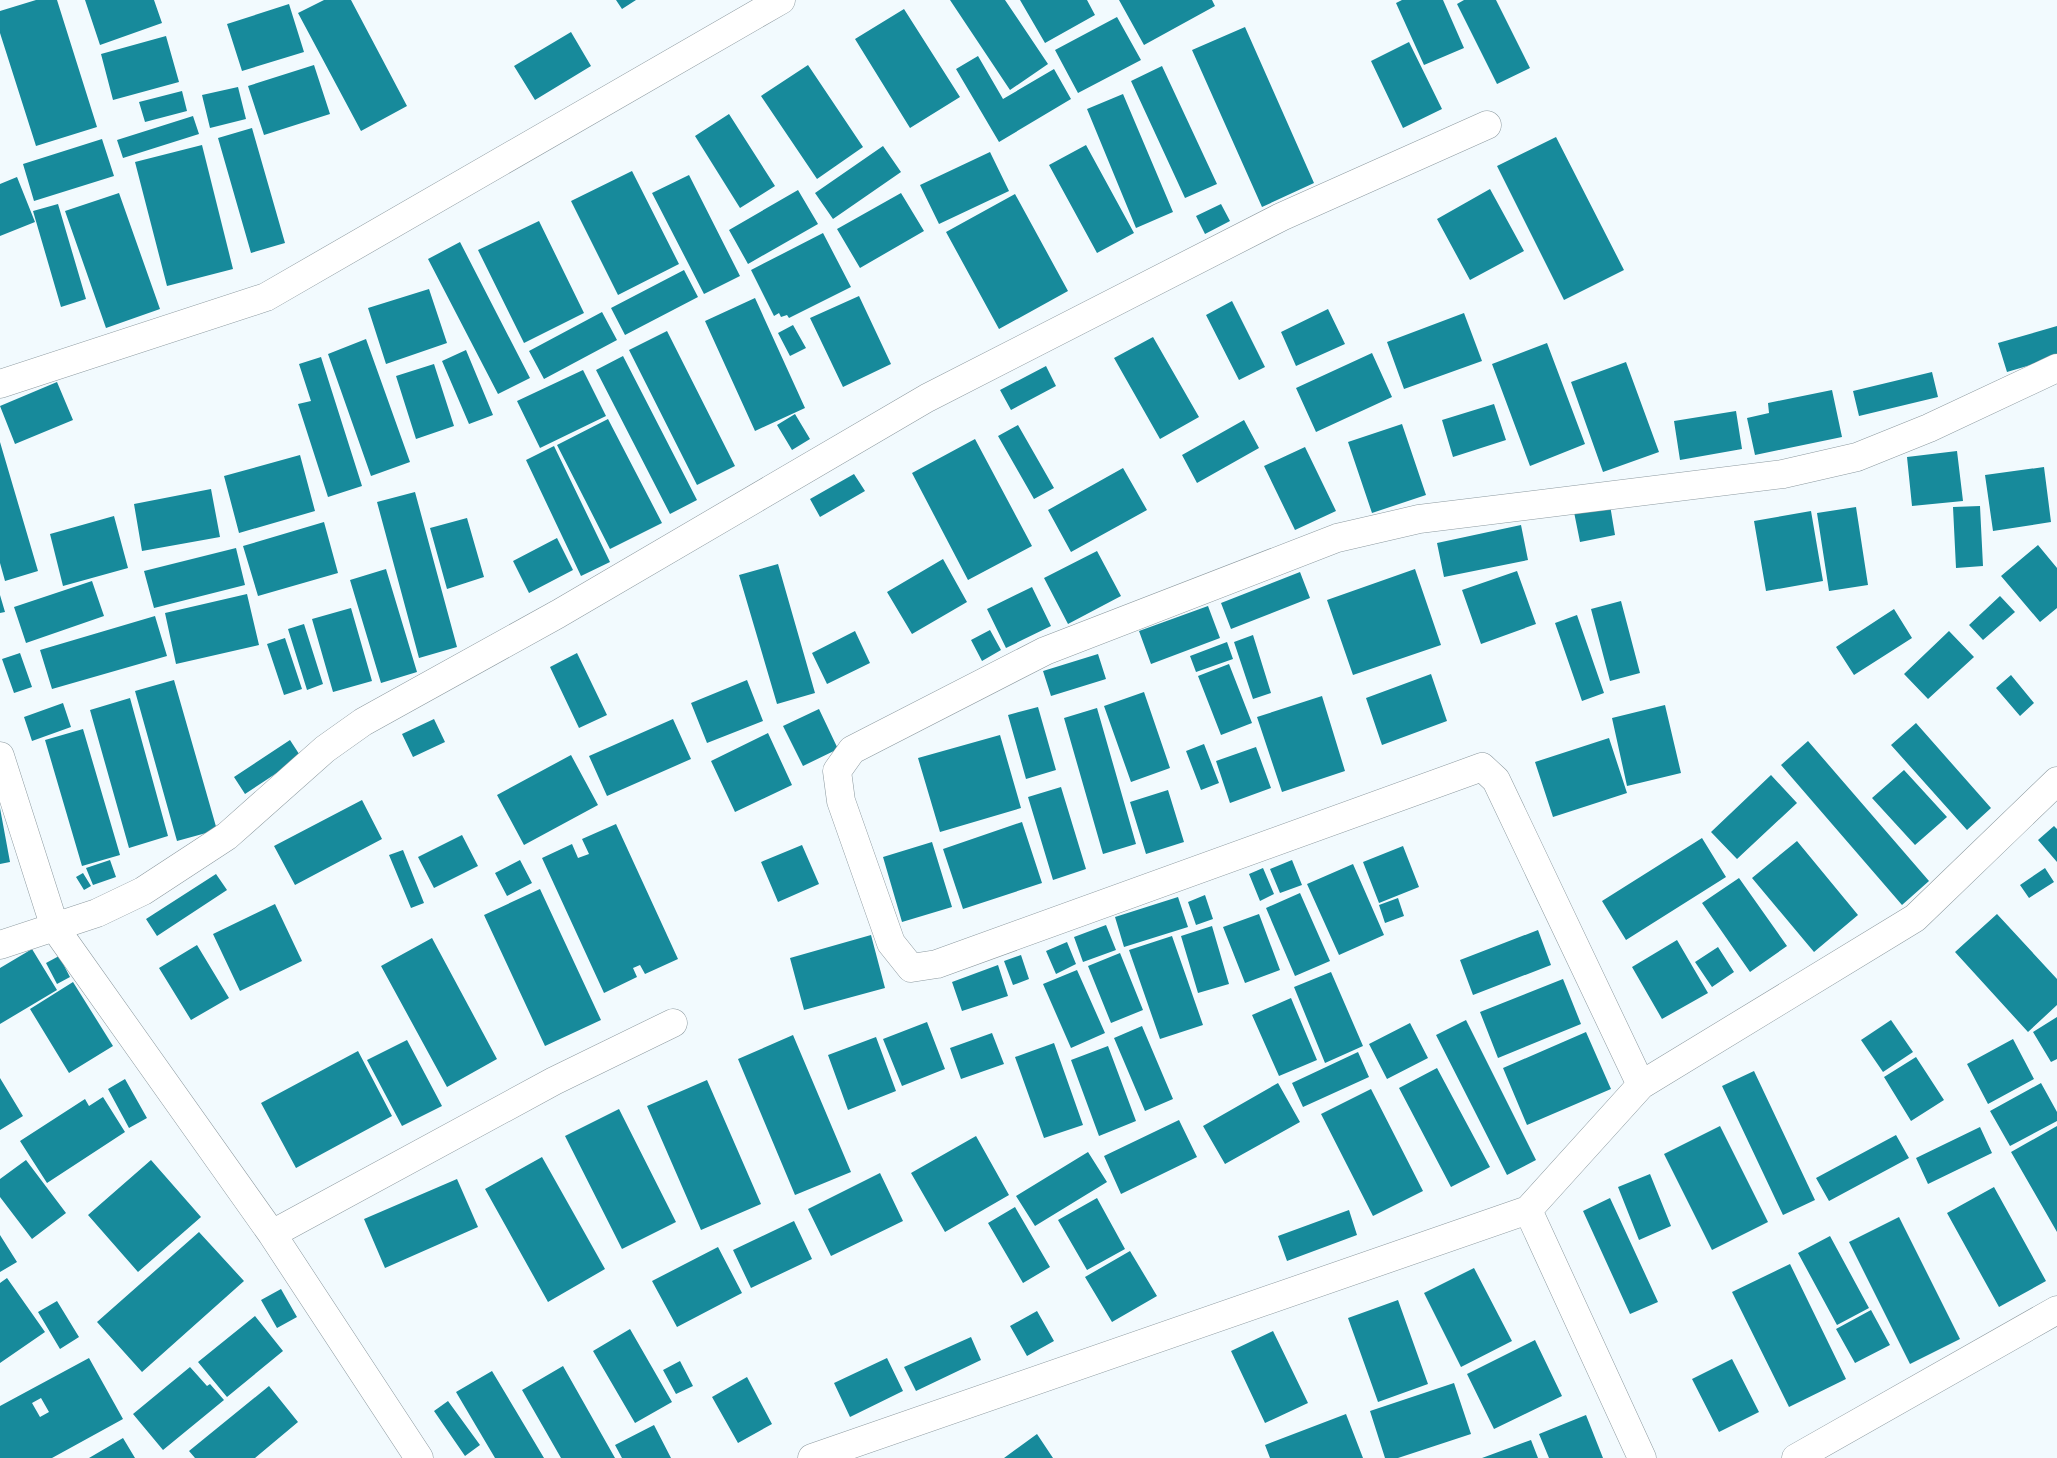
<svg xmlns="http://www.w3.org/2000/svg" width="2057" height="1458" font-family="'Archivo Narrow',sans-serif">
<rect width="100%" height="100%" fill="#f2fafe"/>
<path fill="#178a9b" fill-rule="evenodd" d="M 36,0 L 57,0 L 97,127 L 36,146 L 0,33 L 0,11 Z
M 85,0 L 154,0 L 162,23 L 100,45 Z
M 324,0 L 351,0 L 407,106 L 361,131 L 298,13 Z
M 616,0 L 636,0 L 622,9 Z
M 950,0 L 1005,0 L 1048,64 L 1010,90 Z
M 1020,0 L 1087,0 L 1095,15 L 1045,43 Z
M 1119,0 L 1212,0 L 1215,6 L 1144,45 Z
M 1402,0 L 1443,0 L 1464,48 L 1424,65 L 1396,3 Z
M 1464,0 L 1496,0 L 1530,68 L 1497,84 L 1457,4 Z
M 289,4 L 304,52 L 242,71 L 227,24 Z
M 904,9 L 960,97 L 910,128 L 855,39 Z
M 1117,17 L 1141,60 L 1078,93 L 1055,50 Z
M 1245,27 L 1314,183 L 1262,207 L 1192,50 Z
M 571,32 L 591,66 L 535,100 L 514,66 Z
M 166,36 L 179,82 L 113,100 L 101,54 Z
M 1409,42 L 1442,109 L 1403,128 L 1371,61 Z
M 978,56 L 1003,99 L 1054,69 L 1071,99 L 999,142 L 956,69 Z
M 314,65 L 330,114 L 264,135 L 248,86 Z
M 808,65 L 863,147 L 817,179 L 761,96 Z
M 1162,66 L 1217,184 L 1185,198 L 1131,81 Z
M 238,87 L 246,119 L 210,128 L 202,95 Z
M 182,91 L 187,111 L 145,122 L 139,102 Z
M 1123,94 L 1173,212 L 1136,228 L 1087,109 Z
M 729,114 L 775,186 L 740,208 L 695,136 Z
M 193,116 L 199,134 L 123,158 L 117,140 Z
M 252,128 L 285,243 L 251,253 L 218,138 Z
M 1556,137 L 1624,270 L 1564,300 L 1497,166 Z
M 102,139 L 114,176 L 34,201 L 23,164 Z
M 202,145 L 233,269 L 167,286 L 135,162 Z
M 1086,145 L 1134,233 L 1097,253 L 1049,165 Z
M 883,146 L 901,172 L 833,219 L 815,193 Z
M 990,152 L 1009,191 L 939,224 L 920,185 Z
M 632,171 L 679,264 L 618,295 L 571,201 Z
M 689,175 L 740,276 L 704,294 L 652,193 Z
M 17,177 L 35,222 L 0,236 L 0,184 Z
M 1490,189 L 1524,251 L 1470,280 L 1437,219 Z
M 798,190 L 818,224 L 748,264 L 729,230 Z
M 119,193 L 160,309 L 106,328 L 65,211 Z
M 901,193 L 924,231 L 860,268 L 837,229 Z
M 1015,194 L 1068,291 L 999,329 L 946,232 Z
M 58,204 L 86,299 L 61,307 L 33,211 Z
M 1221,204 L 1230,221 L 1205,234 L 1196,216 Z
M 539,221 L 584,313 L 524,343 L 478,250 Z
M 823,233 L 851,287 L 789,318 L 787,315 L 781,317 L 779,313 L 774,316 L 751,270 Z
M 460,242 L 530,378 L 498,394 L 428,259 Z
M 684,270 L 698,297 L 625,335 L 611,308 Z
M 429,289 L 447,343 L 386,364 L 368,308 Z
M 859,296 L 891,364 L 843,387 L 810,318 Z
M 755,298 L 805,408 L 755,431 L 705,321 Z
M 1232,301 L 1265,367 L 1239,380 L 1206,315 Z
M 1328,309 L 1345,344 L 1296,366 L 1281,332 Z
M 602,312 L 617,340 L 544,379 L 529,351 Z
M 1464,313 L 1482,361 L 1404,389 L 1387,342 Z
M 793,325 L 806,348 L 790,356 L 778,333 Z
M 2057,326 L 2057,357 L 2007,372 L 1998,343 Z
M 667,331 L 735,466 L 697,485 L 629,350 Z
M 1153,337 L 1199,417 L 1160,439 L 1114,358 Z
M 366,339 L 410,462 L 371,476 L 328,354 Z
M 1547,343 L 1585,444 L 1530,466 L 1492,364 Z
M 466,350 L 493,415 L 469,424 L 442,361 Z
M 1372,353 L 1392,397 L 1316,432 L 1296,388 Z
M 623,356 L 697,500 L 670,514 L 596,370 Z
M 321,357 L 362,486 L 328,497 L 298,404 L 311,401 L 299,364 Z
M 1626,362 L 1659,452 L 1603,472 L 1571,382 Z
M 434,364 L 454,426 L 416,439 L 396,376 Z
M 1046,366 L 1056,386 L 1011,410 L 1000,390 Z
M 583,370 L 606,416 L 540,448 L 517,401 Z
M 1932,372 L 1938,397 L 1859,416 L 1853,391 Z
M 57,382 L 73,420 L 15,444 L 0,406 Z
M 1832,390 L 1842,437 L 1755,455 L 1747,418 L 1769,413 L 1768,403 Z
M 1494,404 L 1506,440 L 1453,457 L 1442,420 Z
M 1736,411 L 1742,449 L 1680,460 L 1674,421 Z
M 795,414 L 810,439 L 792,450 L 777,425 Z
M 608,419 L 662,523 L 610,549 L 557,445 Z
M 1244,420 L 1259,448 L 1197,483 L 1182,455 Z
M 1402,424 L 1426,495 L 1372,513 L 1348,442 Z
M 1018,425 L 1054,488 L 1034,499 L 998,436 Z
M 975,439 L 1032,546 L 968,580 L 912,473 Z
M 0,442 L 38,571 L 5,581 L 0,563 Z
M 554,446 L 610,562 L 581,576 L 526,460 Z
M 1305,447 L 1336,511 L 1295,530 L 1264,466 Z
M 1957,451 L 1963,501 L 1912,506 L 1907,457 Z
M 300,455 L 315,511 L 239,533 L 224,476 Z
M 2044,467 L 2051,522 L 1993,531 L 1985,475 Z
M 1123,468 L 1147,510 L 1071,552 L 1048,510 Z
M 854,474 L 865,491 L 820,517 L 810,499 Z
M 211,489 L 220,537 L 142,551 L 134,504 Z
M 415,492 L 457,647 L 419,658 L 377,502 Z
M 1610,505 L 1615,535 L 1580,542 L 1574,512 Z
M 1980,506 L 1983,566 L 1956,568 L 1953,507 Z
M 1856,507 L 1868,585 L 1829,591 L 1817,513 Z
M 1811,511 L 1823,581 L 1766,591 L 1754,521 Z
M 114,516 L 128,568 L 63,586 L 50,534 Z
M 467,518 L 484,577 L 447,589 L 430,528 Z
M 324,522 L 338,573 L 258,596 L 243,546 Z
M 1521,525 L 1528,560 L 1444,577 L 1437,543 Z
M 557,538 L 573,570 L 529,593 L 513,561 Z
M 2038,545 L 2057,568 L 2057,608 L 2040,622 L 2001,576 Z
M 236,548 L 245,585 L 154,608 L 144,571 Z
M 1097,551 L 1121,596 L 1068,624 L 1044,578 Z
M 943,559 L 967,602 L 912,634 L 887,592 Z
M 778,564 L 815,693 L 777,704 L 739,575 Z
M 386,569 L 417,672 L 381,683 L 350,580 Z
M 1415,569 L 1441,645 L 1353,675 L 1327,600 Z
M 1517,571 L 1536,624 L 1481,644 L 1462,590 Z
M 1300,572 L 1310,598 L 1231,629 L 1221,603 Z
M 92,581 L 104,616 L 26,643 L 14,607 Z
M 1032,587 L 1051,626 L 1006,648 L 987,609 Z
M 247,594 L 259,645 L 176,664 L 165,613 Z
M 0,595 L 5,612 L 0,613 Z
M 2000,596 L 2015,612 L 1983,640 L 1969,625 Z
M 1621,601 L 1640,673 L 1610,681 L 1591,609 Z
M 1208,606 L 1220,638 L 1151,664 L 1139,631 Z
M 351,608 L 372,681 L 333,692 L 312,619 Z
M 1894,609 L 1912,638 L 1854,675 L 1836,647 Z
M 1577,615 L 1604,693 L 1582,701 L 1555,623 Z
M 155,616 L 167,656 L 52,689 L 40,650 Z
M 304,624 L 323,684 L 307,690 L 288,629 Z
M 990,630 L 1001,650 L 982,661 L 971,640 Z
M 855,631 L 870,663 L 827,684 L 812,653 Z
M 1949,631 L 1974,657 L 1928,699 L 1904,674 Z
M 1253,635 L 1271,693 L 1253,699 L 1234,642 Z
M 285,638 L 302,689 L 284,695 L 267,644 Z
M 1227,642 L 1233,659 L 1196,672 L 1190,656 Z
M 20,653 L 32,687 L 14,693 L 2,659 Z
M 577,653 L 607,715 L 579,728 L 550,667 Z
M 1098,654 L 1106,679 L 1051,696 L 1043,671 Z
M 1229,664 L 1252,723 L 1221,735 L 1198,676 Z
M 1431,674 L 1447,721 L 1382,745 L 1366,698 Z
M 2011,675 L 2034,703 L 2020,716 L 1996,688 Z
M 174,680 L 217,830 L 177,841 L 135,691 Z
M 747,680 L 763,721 L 707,743 L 691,703 Z
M 1144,692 L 1170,768 L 1131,782 L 1104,706 Z
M 1322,696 L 1345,771 L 1282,792 L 1257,717 Z
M 130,698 L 168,836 L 129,848 L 90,710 Z
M 63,703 L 71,727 L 32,741 L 24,717 Z
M 1665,705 L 1681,773 L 1627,786 L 1612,718 Z
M 1038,707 L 1056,770 L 1026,779 L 1008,715 Z
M 1097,708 L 1136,844 L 1103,854 L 1064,718 Z
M 819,709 L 838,749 L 803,766 L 783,726 Z
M 434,719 L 445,742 L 413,757 L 402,734 Z
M 673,719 L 691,759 L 607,796 L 589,756 Z
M 1916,723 L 1991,808 L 1967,830 L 1891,745 Z
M 83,729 L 120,855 L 82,866 L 45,740 Z
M 768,733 L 792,785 L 735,812 L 711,761 Z
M 1000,735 L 1021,808 L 940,832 L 918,758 Z
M 1609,738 L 1627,793 L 1553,817 L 1535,762 Z
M 290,740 L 301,757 L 245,794 L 234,777 Z
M 1808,741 L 1929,881 L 1902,905 L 1781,765 Z
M 1204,744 L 1219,783 L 1201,790 L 1186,751 Z
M 1256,747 L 1271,788 L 1230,803 L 1216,761 Z
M 571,755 L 598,805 L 524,845 L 497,795 Z
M 1904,770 L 1947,817 L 1915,845 L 1872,798 Z
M 1771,775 L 1797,803 L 1737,859 L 1711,832 Z
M 1061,787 L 1086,869 L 1053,880 L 1028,797 Z
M 1168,790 L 1184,842 L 1146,854 L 1130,802 Z
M 362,800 L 382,839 L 295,885 L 274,846 Z
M 0,808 L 10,862 L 0,864 Z
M 1022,822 L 1042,883 L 963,909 L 943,849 Z
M 616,824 L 678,959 L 645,974 L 640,965 L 633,968 L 637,977 L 604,993 L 542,858 L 572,844 L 578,858 L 589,854 L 582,839 Z
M 2054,826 L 2057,829 L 2057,862 L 2038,840 Z
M 462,835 L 478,866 L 434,888 L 418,857 Z
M 1702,838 L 1726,877 L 1626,940 L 1602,901 Z
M 1797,841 L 1858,915 L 1814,952 L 1752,878 Z
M 932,842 L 952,907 L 902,922 L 883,857 Z
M 802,845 L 819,884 L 778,902 L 761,862 Z
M 1403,846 L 1419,887 L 1379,903 L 1363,862 Z
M 403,850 L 424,903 L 411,908 L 389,855 Z
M 110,860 L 116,877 L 93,885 L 86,868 Z
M 520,860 L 532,883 L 507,896 L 495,873 Z
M 1292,860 L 1302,885 L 1280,893 L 1270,869 Z
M 1353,864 L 1384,935 L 1339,955 L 1307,884 Z
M 1263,868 L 1274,894 L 1260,901 L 1249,874 Z
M 2045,868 L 2054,882 L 2029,898 L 2020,885 Z
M 83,873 L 91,886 L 84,890 L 76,877 Z
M 216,874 L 227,890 L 157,936 L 146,919 Z
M 1739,878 L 1787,946 L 1750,972 L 1702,903 Z
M 540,889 L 601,1020 L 545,1046 L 484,915 Z
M 1300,893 L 1330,961 L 1295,976 L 1266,908 Z
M 1205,895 L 1213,919 L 1196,925 L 1188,902 Z
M 1178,897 L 1188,927 L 1124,947 L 1115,917 Z
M 1398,898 L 1404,916 L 1385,923 L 1379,905 Z
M 275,904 L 302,961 L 240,991 L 213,934 Z
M 1259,914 L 1280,970 L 1245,983 L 1223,927 Z
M 1997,914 L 2057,979 L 2057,1005 L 2028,1032 L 1955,952 Z
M 1106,925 L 1116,950 L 1083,962 L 1074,937 Z
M 1212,926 L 1229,984 L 1198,993 L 1181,936 Z
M 1538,930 L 1551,965 L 1473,995 L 1460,960 Z
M 871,935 L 885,988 L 804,1010 L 790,958 Z
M 1172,936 L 1203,1025 L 1160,1039 L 1129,950 Z
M 432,938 L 497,1059 L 447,1087 L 381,966 Z
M 1677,940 L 1708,993 L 1662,1019 L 1632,967 Z
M 1067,942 L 1076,964 L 1056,974 L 1046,951 Z
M 197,945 L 229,998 L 191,1020 L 159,968 Z
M 1718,947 L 1734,972 L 1712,987 L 1695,962 Z
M 32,949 L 57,990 L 0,1024 L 0,968 Z
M 1120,953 L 1143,1010 L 1111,1023 L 1088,966 Z
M 1021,955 L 1029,979 L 1013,985 L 1004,961 Z
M 59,956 L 70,977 L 57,984 L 46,963 Z
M 998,965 L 1008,996 L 962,1011 L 952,982 Z
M 1077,970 L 1105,1033 L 1071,1048 L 1043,984 Z
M 1331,972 L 1363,1046 L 1325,1063 L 1294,987 Z
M 1563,979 L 1581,1024 L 1498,1058 L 1480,1012 Z
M 73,982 L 113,1046 L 69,1073 L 30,1009 Z
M 1291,998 L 1317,1060 L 1279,1076 L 1252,1015 Z
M 2057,1017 L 2057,1059 L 2051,1062 L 2033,1032 Z
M 1466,1020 L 1536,1160 L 1507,1175 L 1436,1035 Z
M 1891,1020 L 1913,1052 L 1883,1072 L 1861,1040 Z
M 927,1022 L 945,1069 L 902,1086 L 883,1039 Z
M 1410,1023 L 1428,1058 L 1387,1079 L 1369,1044 Z
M 1142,1026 L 1173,1099 L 1145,1111 L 1114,1038 Z
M 1586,1032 L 1611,1089 L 1527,1125 L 1503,1068 Z
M 992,1033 L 1004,1064 L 961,1079 L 950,1048 Z
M 793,1035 L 851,1172 L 795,1195 L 738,1059 Z
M 876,1037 L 896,1091 L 848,1110 L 828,1055 Z
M 2013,1039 L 2034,1079 L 1988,1104 L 1967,1064 Z
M 407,1040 L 442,1106 L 402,1126 L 367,1060 Z
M 1054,1043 L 1083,1125 L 1044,1138 L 1015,1057 Z
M 1108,1046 L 1136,1121 L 1099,1136 L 1071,1060 Z
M 358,1051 L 392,1116 L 296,1168 L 261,1103 Z
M 1358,1052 L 1369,1077 L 1303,1107 L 1292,1083 Z
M 1916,1057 L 1944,1100 L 1911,1121 L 1884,1077 Z
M 1437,1068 L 1490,1167 L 1451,1187 L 1399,1088 Z
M 1754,1071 L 1815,1200 L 1783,1215 L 1722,1086 Z
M 0,1078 L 23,1116 L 0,1130 Z
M 125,1079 L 147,1118 L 129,1128 L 108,1089 Z
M 707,1080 L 761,1204 L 701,1230 L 647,1106 Z
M 1278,1083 L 1300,1122 L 1225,1164 L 1203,1126 Z
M 2041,1083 L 2057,1112 L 2057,1121 L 2010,1146 L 1990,1111 Z
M 1371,1089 L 1423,1191 L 1373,1216 L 1321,1114 Z
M 103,1097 L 125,1132 L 47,1183 L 20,1141 L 85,1099 L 89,1106 Z
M 619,1109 L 676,1222 L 622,1249 L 565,1136 Z
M 1179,1120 L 1197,1157 L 1121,1194 L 1104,1156 Z
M 1720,1126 L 1768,1222 L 1712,1250 L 1664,1154 Z
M 2057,1126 L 2057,1232 L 2011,1152 Z
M 1980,1127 L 1992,1153 L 1928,1184 L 1916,1158 Z
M 1896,1135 L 1909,1158 L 1829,1201 L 1816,1178 Z
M 976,1136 L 1009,1195 L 945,1232 L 911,1173 Z
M 1088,1152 L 1107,1182 L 1035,1226 L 1016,1196 Z
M 542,1157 L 605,1269 L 548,1302 L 485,1189 Z
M 26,1160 L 66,1213 L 32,1239 L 0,1197 L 0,1179 Z
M 151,1160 L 201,1217 L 138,1272 L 88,1215 Z
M 880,1173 L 903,1221 L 831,1256 L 808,1209 Z
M 1650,1174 L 1671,1226 L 1639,1240 L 1618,1187 Z
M 457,1179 L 478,1227 L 385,1268 L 364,1219 Z
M 1994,1187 L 2046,1281 L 1999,1307 L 1947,1213 Z
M 1097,1198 L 1125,1249 L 1087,1270 L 1058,1220 Z
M 1610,1198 L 1658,1302 L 1630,1314 L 1583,1211 Z
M 1015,1207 L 1050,1267 L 1023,1283 L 988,1223 Z
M 1349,1210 L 1357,1235 L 1287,1261 L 1278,1236 Z
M 1899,1217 L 1960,1339 L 1910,1364 L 1849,1242 Z
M 794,1221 L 812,1259 L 751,1288 L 733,1250 Z
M 199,1232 L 244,1281 L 142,1372 L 97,1322 Z
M 0,1235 L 17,1262 L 0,1272 Z
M 1830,1236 L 1869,1308 L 1837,1325 L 1798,1253 Z
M 718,1247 L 742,1293 L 677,1327 L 652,1281 Z
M 1130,1251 L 1157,1296 L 1112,1322 L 1085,1277 Z
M 1790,1264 L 1846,1379 L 1789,1407 L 1732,1292 Z
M 1474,1268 L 1512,1341 L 1461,1367 L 1424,1293 Z
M 7,1278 L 45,1332 L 0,1363 L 0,1283 Z
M 281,1289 L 297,1317 L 277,1328 L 261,1300 Z
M 1398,1300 L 1428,1384 L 1378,1402 L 1348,1318 Z
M 57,1301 L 79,1337 L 60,1349 L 38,1312 Z
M 1871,1310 L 1890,1345 L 1855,1363 L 1836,1329 Z
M 1037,1311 L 1054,1341 L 1027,1356 L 1010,1326 Z
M 255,1316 L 283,1351 L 227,1397 L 198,1362 Z
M 630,1329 L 672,1402 L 635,1423 L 593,1351 Z
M 1273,1331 L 1308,1403 L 1265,1423 L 1231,1351 Z
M 971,1337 L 981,1360 L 916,1391 L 904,1367 Z
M 1535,1340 L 1562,1396 L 1494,1429 L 1467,1374 Z
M 89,1358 L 123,1419 L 52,1458 L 0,1458 L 0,1406 ZM 41,1398 L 49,1412 L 40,1417 L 32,1403 Z
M 887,1358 L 903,1391 L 850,1417 L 834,1383 Z
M 1732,1359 L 1759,1412 L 1719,1432 L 1692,1379 Z
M 680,1361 L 693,1386 L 676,1394 L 663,1370 Z
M 563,1366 L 615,1458 L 561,1458 L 522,1390 Z
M 190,1367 L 207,1386 L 210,1384 L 224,1400 L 163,1450 L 133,1414 Z
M 492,1371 L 544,1458 L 495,1458 L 456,1392 Z
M 747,1377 L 772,1424 L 738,1443 L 712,1397 Z
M 1454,1383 L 1471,1434 L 1398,1458 L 1385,1458 L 1370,1411 Z
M 269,1386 L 298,1422 L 255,1458 L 195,1458 L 189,1451 Z
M 448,1401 L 480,1445 L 465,1456 L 434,1411 Z
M 1346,1414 L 1363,1458 L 1270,1458 L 1265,1445 Z
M 1586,1415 L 1603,1458 L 1549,1458 L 1539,1434 Z
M 654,1425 L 671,1458 L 622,1458 L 615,1445 Z
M 1037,1434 L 1053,1458 L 1004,1458 Z
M 123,1438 L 135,1458 L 89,1458 Z
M 1531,1440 L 1538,1458 L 1482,1458 Z"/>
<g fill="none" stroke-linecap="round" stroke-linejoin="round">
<defs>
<path id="minor" d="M 0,384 L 266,297 L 781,0
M 0,756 L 55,928 L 272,1234 L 419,1458
M 0,945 L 97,913 L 143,891 L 227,836 L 325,749 L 363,722 L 558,614 L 927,398 L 1281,217 L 1487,125
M 1641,1085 L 1496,780 L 1482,767 L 937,964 L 911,968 L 891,943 L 841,801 L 837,771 L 852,750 L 1045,651 L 1337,538 L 1419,519 L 1783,474 L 1857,457 L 1929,428 L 2057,368
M 1528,1210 L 1642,1458
M 272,1234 L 554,1081 L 673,1023
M 812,1458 L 1528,1210 L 1641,1085 L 1915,918 L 2057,781
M 1796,1458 L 2057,1310"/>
</defs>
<use href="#minor" stroke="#8d9aa0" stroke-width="29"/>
<use href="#minor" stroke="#fff" stroke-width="28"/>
</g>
</svg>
